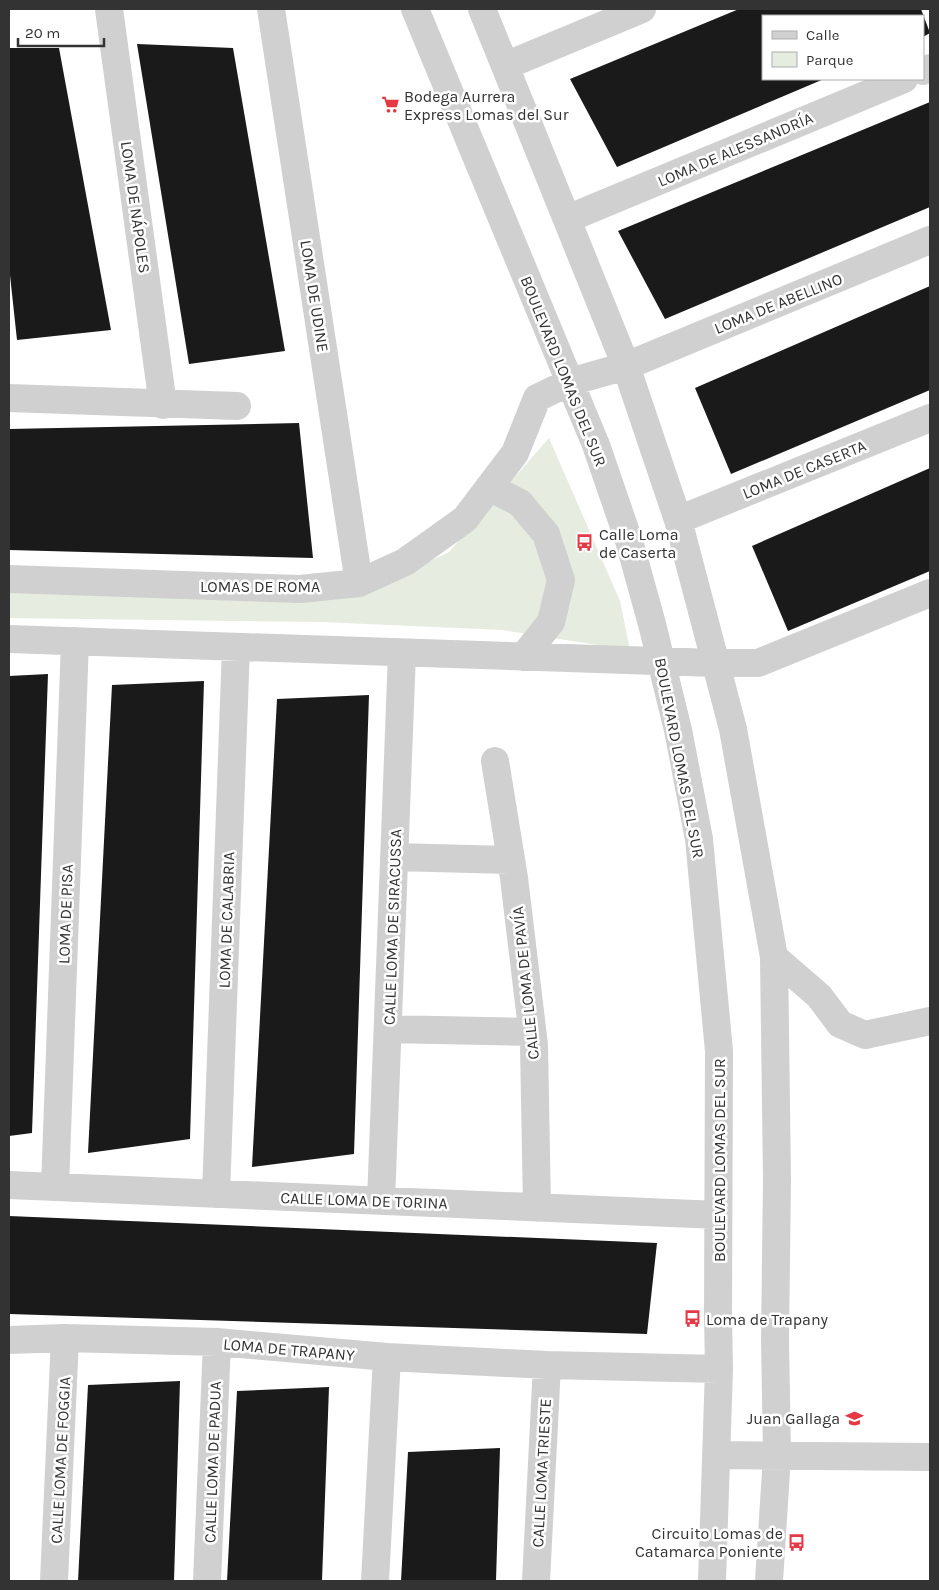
<svg xmlns="http://www.w3.org/2000/svg" width="939" height="1590" font-family="Karla,sans-serif">
<rect width="100%" height="100%" fill="#fff"/>
<path fill="#e6ecdf" d="M 549,438 L 620,601 L 630,650 L 502,630 L 322,622 L 9,618 L 9,584 L 360,595 L 449,552 Z"/>
<path fill="#1a1a1a" d="M 739,9 L 921,9 L 930,33 L 923,37 L 923,16 L 763,16 L 763,79 L 824,79 L 617,167 L 570,79 Z
M 137,44 L 233,48 L 285,351 L 189,364 Z
M 9,48 L 59,48 L 111,330 L 17,340 L 9,266 Z
M 930,102 L 930,207 L 665,319 L 618,231 Z
M 930,286 L 930,390 L 731,474 L 695,388 Z
M 299,423 L 313,558 L 9,550 L 9,429 Z
M 930,468 L 930,571 L 788,631 L 752,546 Z
M 48,674 L 32,1133 L 9,1136 L 9,676 Z
M 204,681 L 190,1139 L 88,1153 L 112,685 Z
M 369,695 L 354,1154 L 252,1167 L 277,699 Z
M 9,1216 L 657,1243 L 647,1334 L 9,1314 Z
M 180,1381 L 174,1581 L 78,1581 L 88,1385 Z
M 329,1387 L 322,1581 L 227,1581 L 237,1391 Z
M 500,1448 L 496,1581 L 401,1581 L 408,1452 Z"/>
<g fill="none" stroke-linecap="round" stroke-linejoin="round">
<path stroke="#d0d0d0" stroke-width="28" d="M 109,9 L 163,405
M 271,9 L 359,583
M 415,9 L 596,445 L 629,541 L 652,624 L 678,730 L 699,839 L 719,1051 L 718,1316 L 719,1369 L 712,1581
M 482,9 L 626,366 L 678,520 L 733,729 L 774,957 L 777,1179 L 775,1339 L 777,1456 L 769,1581
M 505,66 L 642,9
M 923,71 L 930,68
M 567,219 L 904,79
M 9,398 L 237,406
M 489,487 L 520,503 L 546,534 L 561,580 L 551,622 L 523,657
M 678,520 L 930,418
M 9,579 L 300,589 L 359,583 L 405,562 L 465,519 L 515,453 L 537,398 L 570,382 L 626,366 L 930,240
M 9,639 L 715,663 L 758,663 L 930,593
M 495,761 L 514,878 L 534,1045 L 537,1208
M 394,857 L 511,860
M 774,957 L 819,996 L 840,1024 L 865,1035 L 930,1021
M 388,1029 L 532,1032
M 9,1185 L 718,1215
M 55,1187 L 75,641
M 216,1194 L 236,647
M 381,1201 L 402,653
M 9,1340 L 65,1338 L 217,1342 L 387,1357 L 547,1365 L 719,1369
M 716,1455 L 930,1457
M 54,1581 L 65,1338
M 207,1581 L 217,1342
M 375,1581 L 387,1357
M 536,1581 L 547,1365"/>
</g>
<defs>
<symbol id="supermarket-bare" viewBox="-9 -9 18 18"><path d="M-6-5.5h2.5l.6 2H6L4.5 2H-2.5L-4.4-4H-6ZM-1.5 3.2a1.3 1.3 0 1 0 .1 0ZM3 3.2a1.3 1.3 0 1 0 .1 0Z" fill="#e63946" stroke="#fff" stroke-width="2.5" paint-order="stroke"/></symbol>
<symbol id="bus-bare" viewBox="-9 -9 18 18"><path d="M-5-6H5V4H4V6H2V4H-2V6H-4V4H-5ZM-3.5-4V0h7V-4ZM-3.5 1.2v1.5H-2V1.2ZM2 1.2v1.5H3.5V1.2Z" fill="#e63946" stroke="#fff" stroke-width="2.5" paint-order="stroke"/></symbol>
<symbol id="school-bare" viewBox="-9 -9 18 18"><path d="M0-5L7-2L0 1L-7-2ZM-4 1L0 2.5L4 1V4Q0 6-4 4Z" fill="#e63946" stroke="#fff" stroke-width="2.5" paint-order="stroke"/></symbol>
</defs>
<g fill-rule="evenodd">
<use href="#supermarket-bare" x="378" y="92" width="25" height="25"/>
<use href="#bus-bare" x="572" y="530" width="25" height="25"/>
<use href="#bus-bare" x="680" y="1306" width="25" height="25"/>
<use href="#school-bare" x="842" y="1406" width="25" height="25"/>
<use href="#bus-bare" x="784" y="1530" width="25" height="25"/>
</g>
<g text-anchor="middle" stroke-width="5" stroke-linejoin="round" paint-order="stroke">
<g font-size="16" fill="#333" stroke="#fff" text-anchor="start">
<text x="404" y="102">Bodega Aurrera<tspan x="404" dy="18">Express Lomas del Sur</tspan></text>
<text x="599" y="540">Calle Loma<tspan x="599" dy="18">de Caserta</tspan></text>
<text x="706" y="1325">Loma de Trapany</text>
<text x="840" y="1424" text-anchor="end">Juan Gallaga</text>
<text x="783" y="1539" text-anchor="end">Circuito Lomas de<tspan x="783" dy="18">Catamarca Poniente</tspan></text>
</g>
<g font-size="16" fill="#333" stroke="#fff">
<text transform="translate(735 149) rotate(-23)" y="6">LOMA DE ALESSANDRÍA</text>
<text transform="translate(136 207) rotate(82)" y="6">LOMA DE NÁPOLES</text>
<text transform="translate(315 296) rotate(81)" y="6">LOMA DE UDINE</text>
<text transform="translate(778 303) rotate(-22)" y="6">LOMA DE ABELLINO</text>
<text transform="translate(564 371) rotate(68)" y="6">BOULEVARD LOMAS DEL SUR</text>
<text transform="translate(804 469) rotate(-22)" y="6">LOMA DE CASERTA</text>
<text x="260" y="592">LOMAS DE ROMA</text>
<text transform="translate(680 758) rotate(79)" y="6">BOULEVARD LOMAS DEL SUR</text>
<text transform="translate(65 914) rotate(-88)" y="6">LOMA DE PISA</text>
<text transform="translate(226 920) rotate(-88)" y="6">LOMA DE CALABRIA</text>
<text transform="translate(392 927) rotate(-88)" y="6">CALLE LOMA DE SIRACUSSA</text>
<text transform="translate(525 983) rotate(-96)" y="6">CALLE LOMA DE PAVÍA</text>
<text transform="translate(719 1160) rotate(-90)" y="6">BOULEVARD LOMAS DEL SUR</text>
<text transform="translate(364 1200) rotate(2)" y="6">CALLE LOMA DE TORINA</text>
<text transform="translate(289 1349) rotate(5)" y="6">LOMA DE TRAPANY</text>
<text transform="translate(60 1460) rotate(-87)" y="6">CALLE LOMA DE FOGGIA</text>
<text transform="translate(212 1462) rotate(-88)" y="6">CALLE LOMA DE PADUA</text>
<text transform="translate(541 1473) rotate(-87)" y="6">CALLE LOMA TRIESTE</text>
</g>
</g>
<rect width="939" height="1590" fill="none" stroke="#333333" stroke-width="20"/>
<rect x="762" y="15" width="162" height="65" fill="#ffffff" stroke="#adadad"/>
<rect x="772" y="31" width="25" height="8" fill="#d0d0d0" stroke="#adadad"/>
<text x="806" y="40" font-size="15" fill="#333333">Calle</text>
<rect x="772" y="52" width="25" height="15" fill="#e6ecdf" stroke="#adadad"/>
<text x="806" y="65" font-size="15" fill="#333333">Parque</text>
<path d="M18 38v8h86v-8" fill="none" stroke="#333333" stroke-width="2.5"/>
<text x="25" y="38" font-size="15" fill="#333333" stroke="#ffffff" stroke-width="4" paint-order="stroke">20 m</text>
</svg>
